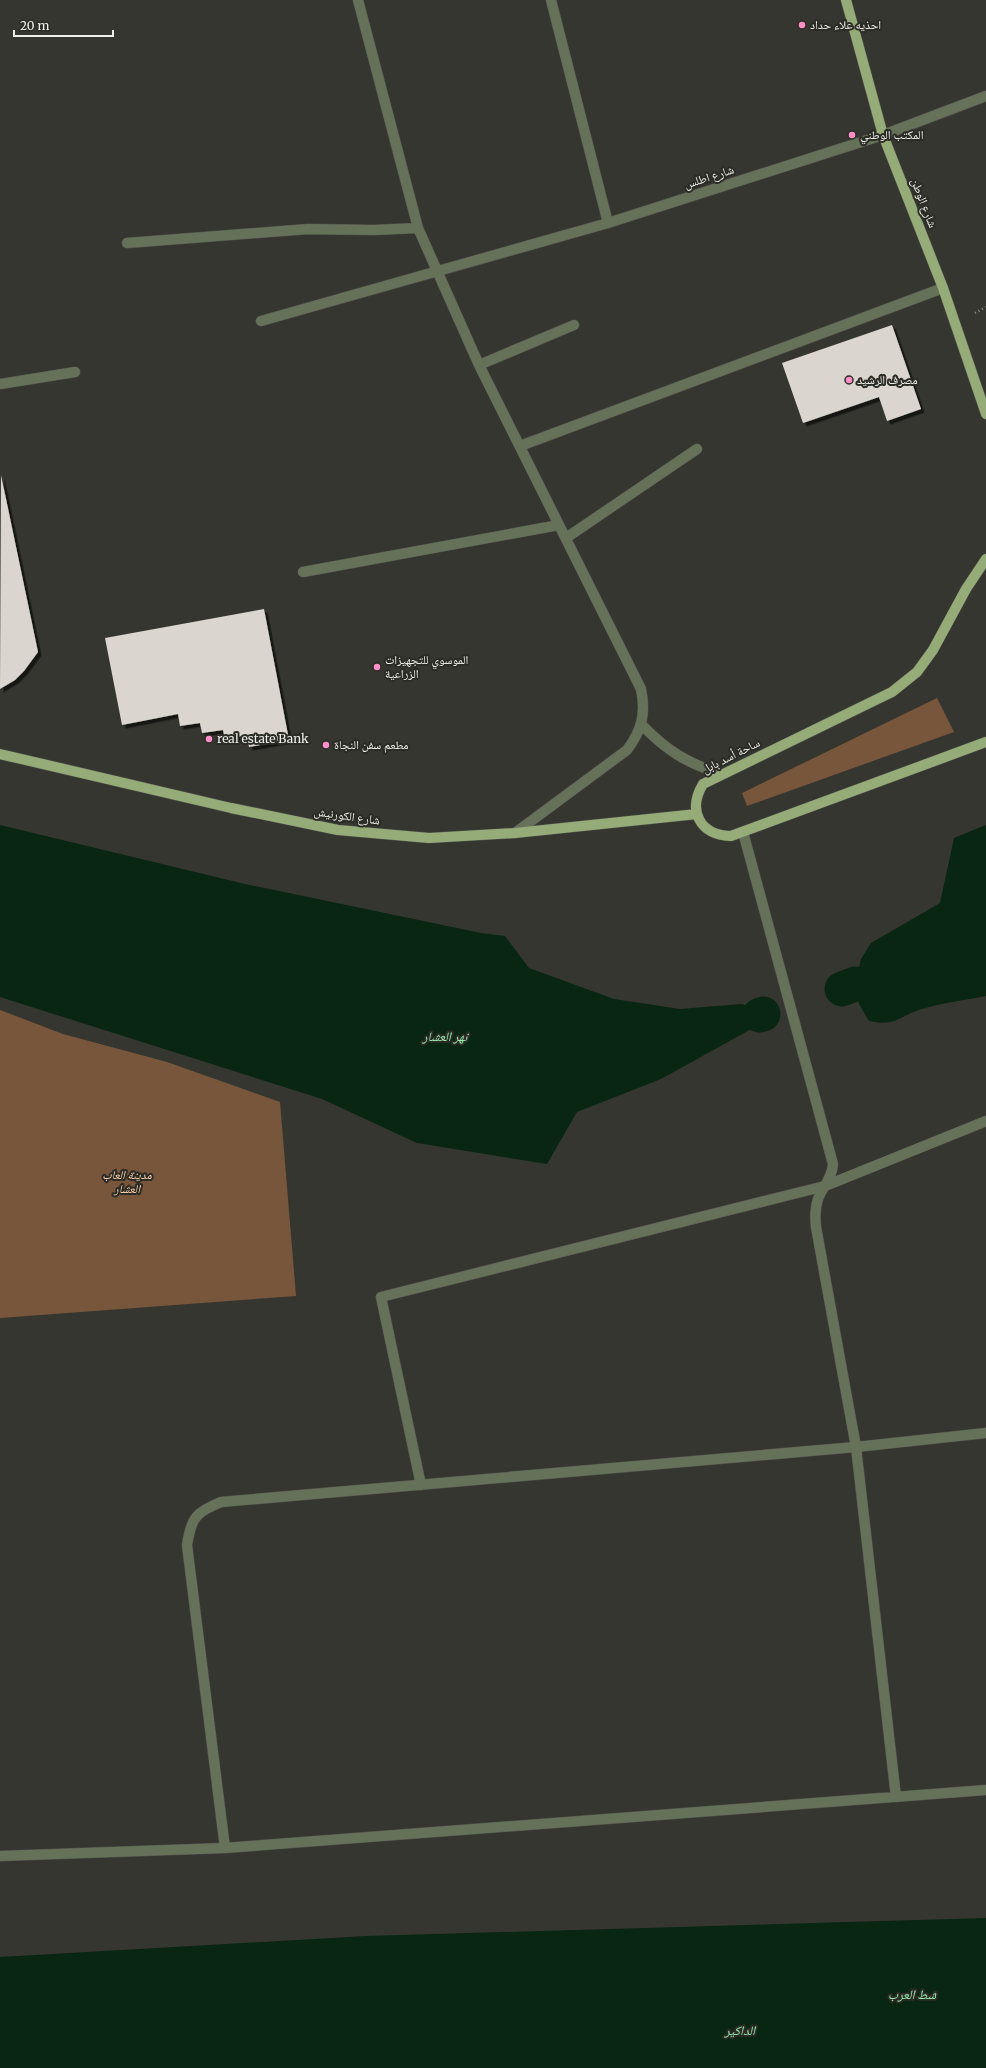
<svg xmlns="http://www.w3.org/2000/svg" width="986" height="2068" font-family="Merriweather,'Noto Naskh Arabic',serif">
<defs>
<filter id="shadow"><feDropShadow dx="3.5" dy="3.5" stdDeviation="0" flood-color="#0009"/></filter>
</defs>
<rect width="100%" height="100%" fill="#363630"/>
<path fill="#78563c" d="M 937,698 L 954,732 L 747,806 L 742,793 Z
M 0,1010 L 63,1034 L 167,1062 L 280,1102 L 296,1296 L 0,1318 Z"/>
<path fill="#082612" d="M 0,825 L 245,884 L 481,933 L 505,936 L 529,968 L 614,999 L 680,1009 L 742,1004 L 756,1009 L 760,1015 L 759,1022 L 755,1027 L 661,1079 L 577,1112 L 547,1164 L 417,1143 L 322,1099 L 0,997 Z
M 986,825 L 986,996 C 965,1000 942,1003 922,1009 C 899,1016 896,1027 869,1021 L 859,1004 L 855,984 L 861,959 L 871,943 L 940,903 L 954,838 Z
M 986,1918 L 986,2068 L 0,2068 L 0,1957 L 366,1936 Z"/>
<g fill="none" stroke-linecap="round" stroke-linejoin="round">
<path stroke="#082612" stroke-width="35" d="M 842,989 L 855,984
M 760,1015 L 763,1014"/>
</g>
<path fill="#dad6cf" filter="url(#shadow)" d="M 892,325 L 921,409 L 887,421 L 879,397 L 803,423 L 782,363 Z
M 1,475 L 38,652 L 24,671 L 15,680 L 0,689 Z
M 264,609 L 289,740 L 249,747 L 246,735 L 225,740 L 223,730 L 202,733 L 200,723 L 180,726 L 178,714 L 122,725 L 105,638 Z"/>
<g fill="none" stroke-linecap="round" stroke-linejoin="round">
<defs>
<path id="minor" d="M 358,0 L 418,228 L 479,365 L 641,689 C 646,713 642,730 627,750 L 515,833
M 551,0 L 608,223
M 127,243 L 308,229 L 374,230 L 418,228
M 261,321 L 608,223 L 883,135 L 986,96
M 479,365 L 574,325
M 0,384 L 75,372
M 520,446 L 943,288
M 566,538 L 697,449
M 303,572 L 559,525
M 642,725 C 667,751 687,763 721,774
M 743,832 L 833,1164 C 832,1179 823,1186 818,1199 C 815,1208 815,1218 816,1227 L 856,1447 L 896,1797
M 421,1485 L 381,1297 L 825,1186 L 986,1121
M 225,1848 L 187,1545 C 191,1518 196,1512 221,1502 L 856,1447 L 986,1433
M 0,1856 L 225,1848 L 986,1790"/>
<path id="major" d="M 846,0 L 883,135 L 943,288 L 986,414
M 986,559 L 966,589 L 933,650 L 917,672 L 892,692 L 703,784 C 687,811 700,835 731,836 L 986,742
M 0,754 L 231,808 L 338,830 L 429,838 L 515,833 L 697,814"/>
</defs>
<use href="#minor" stroke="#53534e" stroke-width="11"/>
<use href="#major" stroke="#53534e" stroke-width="11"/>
<path stroke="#8b8b86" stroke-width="2.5" stroke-dasharray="1 3" stroke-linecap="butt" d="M 975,313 L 986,307"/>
<use href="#minor" stroke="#667159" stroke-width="10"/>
<use href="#major" stroke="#95ac79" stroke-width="10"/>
</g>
<g fill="#fb8fc6" stroke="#2c2c26" stroke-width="1.5">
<circle cx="802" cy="25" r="4"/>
<circle cx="852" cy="135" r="4"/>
<circle cx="849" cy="380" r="4"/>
<circle cx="377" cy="667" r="4"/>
<circle cx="209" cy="739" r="4"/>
<circle cx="326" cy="745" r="4"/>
</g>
<g text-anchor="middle" stroke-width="4" stroke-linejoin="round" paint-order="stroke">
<g font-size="12" fill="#eeeeea" stroke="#2c2c26" text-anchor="start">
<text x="810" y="29">احذيه علاء حداد</text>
<text x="860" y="139">المكتب الوطني</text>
<text x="857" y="384">مصرف الرشيد</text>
<text x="385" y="664">الموسوي للتجهيزات<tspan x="385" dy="14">الزراعية</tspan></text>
<text x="217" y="743">real estate Bank</text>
<text x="334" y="749">مطعم سفن النجاة</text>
</g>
<g font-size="12" fill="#eeeeea" stroke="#2c2c26">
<text transform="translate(709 177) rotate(-18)" y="4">شارع اطلس</text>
<text transform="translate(924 203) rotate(69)" y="4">شارع الوطن</text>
<text transform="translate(731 756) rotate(-27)" y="4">ساحة أسد بابل</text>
<text transform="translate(347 816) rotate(8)" y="4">شارع الكورنيش</text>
</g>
<g font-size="12" font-style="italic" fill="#fccda9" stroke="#2c2c26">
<text x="127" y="1179">مدينة العاب<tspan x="127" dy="14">العشار</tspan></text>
</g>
<g font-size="13" font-style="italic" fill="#96e9ab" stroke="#2c2c26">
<text x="445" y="1041">نهر العشار</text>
<text x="912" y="1999">شط العرب</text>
<text x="740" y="2035">الداكير</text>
</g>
</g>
<path d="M14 30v6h99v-6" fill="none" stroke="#eeeeea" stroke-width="2"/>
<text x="20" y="30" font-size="12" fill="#eeeeea" stroke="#2c2c26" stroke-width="3" paint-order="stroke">20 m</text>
</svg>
